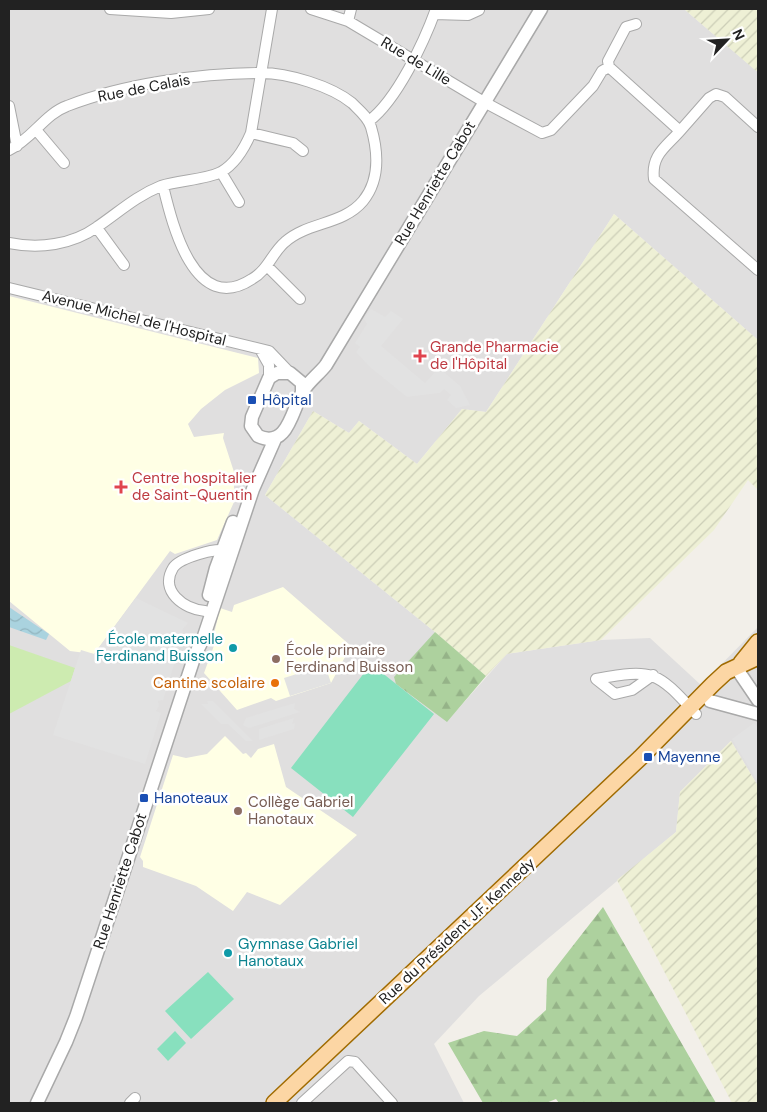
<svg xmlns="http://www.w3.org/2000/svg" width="767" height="1112" font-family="'DM Sans',sans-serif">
<defs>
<pattern id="farmland-furrows" width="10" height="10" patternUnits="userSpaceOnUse" patternTransform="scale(1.25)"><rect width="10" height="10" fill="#eef0d5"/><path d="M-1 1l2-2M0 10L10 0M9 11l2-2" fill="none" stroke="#ccceb7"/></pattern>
<pattern id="forest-firs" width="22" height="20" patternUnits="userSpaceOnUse" patternTransform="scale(1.25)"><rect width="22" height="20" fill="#add19e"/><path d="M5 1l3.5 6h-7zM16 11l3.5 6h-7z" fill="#95b388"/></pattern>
<pattern id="water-waves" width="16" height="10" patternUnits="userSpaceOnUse" patternTransform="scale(1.25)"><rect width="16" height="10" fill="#aad3df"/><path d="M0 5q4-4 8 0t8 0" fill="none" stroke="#92b5bf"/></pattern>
</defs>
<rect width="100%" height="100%" fill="#f2efe9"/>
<path fill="#e0dfdf" d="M 9,9 L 684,9 L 758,72 L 758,340 L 614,214 L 486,412 L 462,409 L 417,464 L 359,421 L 349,433 L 313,411 L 265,495 L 435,632 L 396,684 L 450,718 L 507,654 L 601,640 L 650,638 L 701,685 L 758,627 L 758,786 L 731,741 L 680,792 L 676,832 L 479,996 L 434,1044 L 464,1103 L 9,1103 Z"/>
<path fill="#ffffe5" d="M 9,296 L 258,358 L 259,373 L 225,390 L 201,409 L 188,424 L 194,437 L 224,433 L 223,438 L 234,472 L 234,502 L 217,540 L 175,554 L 170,551 L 94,654 L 70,651 L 9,601 Z
M 283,587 L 351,646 L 331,683 L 276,701 L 271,698 L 237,710 L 204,673 L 216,640 L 214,634 L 220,608 L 232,612 L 234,605 Z
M 225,736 L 243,754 L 246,753 L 251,758 L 258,749 L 274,744 L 286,787 L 357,835 L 280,905 L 247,892 L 233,911 L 196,886 L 143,867 L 143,861 L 140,857 L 173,755 L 186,758 L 207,754 Z"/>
<path fill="url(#farmland-furrows)" d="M 684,9 L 758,9 L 758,72 L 755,70 Z
M 614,214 L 758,340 L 758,490 L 748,480 L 714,530 L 601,640 L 507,654 L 486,676 L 435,632 L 265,495 L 313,411 L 349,433 L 359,421 L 417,464 L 462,409 L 486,412 Z
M 731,741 L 758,786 L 758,1103 L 732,1103 L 617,880 L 676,832 L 680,792 Z"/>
<path fill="#cdebb0" d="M 9,645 L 75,668 L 71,681 L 9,714 Z"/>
<path fill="url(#forest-firs)" d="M 435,632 L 486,676 L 447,722 L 396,684 L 394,677 Z
M 603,907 L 716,1103 L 559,1103 L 556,1099 L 546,1103 L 483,1103 L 448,1043 L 484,1031 L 517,1036 L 546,1010 L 547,979 Z"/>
<path fill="#88e0be" d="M 371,664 L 434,714 L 353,817 L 291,768 Z
M 208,972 L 234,999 L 191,1039 L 165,1011 Z
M 175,1031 L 186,1043 L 168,1061 L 157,1049 Z"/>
<path fill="#e2e2e2" d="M 371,309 L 385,317 L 391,311 L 403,319 L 381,346 L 425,383 L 439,368 L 460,386 L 470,405 L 456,408 L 447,400 L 451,395 L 444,389 L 440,393 L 407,397 L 370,367 L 356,352 L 360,347 L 355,343 L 367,324 L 364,319 Z
M 136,598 L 188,623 L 182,630 L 184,632 L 163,700 L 158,701 L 159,706 L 156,711 L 161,713 L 145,764 L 53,735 L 81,650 L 94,654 Z
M 325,665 L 331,683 L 290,696 L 284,678 Z
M 207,701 L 213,701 L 253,741 L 246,741 L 228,724 L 221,724 L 201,704 L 208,704 Z
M 295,703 L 294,709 L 300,712 L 249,728 L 243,725 L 246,718 Z
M 294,718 L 292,724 L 295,723 L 294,729 L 259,740 L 259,729 Z
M 754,723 L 758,728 L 758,782 L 732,739 Z"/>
<path fill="url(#water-waves)" d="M 9,607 L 49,634 L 46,640 L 9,627 Z"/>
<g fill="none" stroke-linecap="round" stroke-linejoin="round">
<defs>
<path id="minor" d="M 110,9 L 171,13 L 209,9
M 311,9 L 348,21 L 484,102 L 542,133 L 551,130 L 593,86 L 602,71 L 609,67 L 680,131 L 709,98 L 716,94 L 725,97 L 758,127
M 434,14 L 468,15 L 479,10
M 348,21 L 351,9
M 609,67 L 608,61 L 626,27 L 636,24
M 9,106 L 17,146
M 369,121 C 397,100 424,42 436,9
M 37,131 L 64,163
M 680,131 C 665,148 651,155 654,179 L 758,270
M 251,133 L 293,143 L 303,151
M 9,150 C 32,139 45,114 67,106 C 123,84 201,73 261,73 C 288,73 331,86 352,103 C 359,110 368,117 371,127 C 378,151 380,180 363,201 C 343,225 307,222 285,242 C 272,253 268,270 252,279 C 194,317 172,223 163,186
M 221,172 L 239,202
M 97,228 L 124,265
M 9,243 C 39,249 72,245 97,227 C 119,212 136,196 161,186 C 179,180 205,180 221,172 C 235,164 245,147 251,133 L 272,9
M 268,267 L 300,299
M 9,288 L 269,351 L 290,373
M 260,349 L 269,365 L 269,378
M 205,611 C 184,609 159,591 173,568 C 179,558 217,547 226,551 L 226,554
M 596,679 C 653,669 656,670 696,714
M 596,679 L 615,694 L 632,690 L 653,675
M 130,1103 L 135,1098
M 302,1103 L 348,1061 L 355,1062 L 392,1103"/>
<path id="tertiary" d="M 302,393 L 302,383 L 290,373 L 277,373 L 269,378 L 252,417 L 251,426 L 258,436 C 288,450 292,409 303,391 C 309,381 319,374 326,365 L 541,9
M 209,595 L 216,568 L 233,522
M 737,669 L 758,700
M 710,701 L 758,714
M 37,1103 L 66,1042 L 76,1017 L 195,655 L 203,639 L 253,489 L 275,439"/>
<path id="primary" d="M 741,663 L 758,642
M 274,1103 L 640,758 L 713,684 L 726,672 L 758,657"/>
</defs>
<use href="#minor" stroke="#a9a9a9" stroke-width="12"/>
<use href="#tertiary" stroke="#a9a9a9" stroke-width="15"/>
<use href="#primary" stroke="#a06b00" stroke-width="18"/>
<use href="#minor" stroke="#fff" stroke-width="10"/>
<use href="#tertiary" stroke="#fff" stroke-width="12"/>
<use href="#primary" stroke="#fcd6a4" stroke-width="15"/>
</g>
<g fill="#e0444e" stroke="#fff" stroke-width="2">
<path d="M417.5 348.5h5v5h5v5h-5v5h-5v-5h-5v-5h5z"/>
<path d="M118.5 479.5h5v5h5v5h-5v5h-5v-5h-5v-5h5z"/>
</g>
<g fill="#1a4fb4" stroke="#fff" stroke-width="2">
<rect x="247" y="395" width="10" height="10" rx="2.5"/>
<rect x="643" y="752" width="10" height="10" rx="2.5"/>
<rect x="139" y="793" width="10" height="10" rx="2.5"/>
</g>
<g fill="#0f9aa8" stroke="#fff" stroke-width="2">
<circle cx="233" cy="648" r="5"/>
<circle cx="228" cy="953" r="5"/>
</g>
<g fill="#8d6e63" stroke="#fff" stroke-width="2">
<circle cx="276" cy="659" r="5"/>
<circle cx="238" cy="811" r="5"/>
</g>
<circle fill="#e8710a" stroke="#fff" stroke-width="2" cx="275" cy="683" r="5"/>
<g text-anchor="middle" stroke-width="5" stroke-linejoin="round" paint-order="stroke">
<g font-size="15" fill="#222" stroke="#fff">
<text transform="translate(416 61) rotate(31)" y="5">Rue de Lille</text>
<text transform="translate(144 88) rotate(-11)" y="5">Rue de Calais</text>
<text transform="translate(435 183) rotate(-59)" y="5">Rue Henriette Cabot</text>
<text transform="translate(134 318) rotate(14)" y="5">Avenue Michel de l'Hospital</text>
<text transform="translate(120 881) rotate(-72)" y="5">Rue Henriette Cabot</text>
<text transform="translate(457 931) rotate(-43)" y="5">Rue du Président J.F. Kennedy</text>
</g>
<g font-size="15" fill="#be3a42" stroke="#fff" text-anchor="start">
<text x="430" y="352">Grande Pharmacie<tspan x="430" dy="17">de l'Hôpital</tspan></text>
<text x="132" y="483">Centre hospitalier<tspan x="132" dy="17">de Saint-Quentin</tspan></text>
</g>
<g font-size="15" fill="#164399" stroke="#fff" text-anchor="start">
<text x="262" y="405">Hôpital</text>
<text x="658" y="762">Mayenne</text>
<text x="154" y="803">Hanoteaux</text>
</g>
<g font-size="15" fill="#0d838f" stroke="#fff" text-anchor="end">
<text x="223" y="644">École maternelle<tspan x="223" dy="17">Ferdinand Buisson</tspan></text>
<text x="238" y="949" text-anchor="start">Gymnase Gabriel<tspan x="238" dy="17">Hanotaux</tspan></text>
</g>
<g font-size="15" fill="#785e54" stroke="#fff" text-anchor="start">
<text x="286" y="655">École primaire<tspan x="286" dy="17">Ferdinand Buisson</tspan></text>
<text x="248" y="807">Collège Gabriel<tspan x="248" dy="17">Hanotaux</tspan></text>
</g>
<g font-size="15" fill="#c56008" stroke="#fff" text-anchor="end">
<text x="265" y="688">Cantine scolaire</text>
</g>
</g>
<rect width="767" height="1112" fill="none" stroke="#222222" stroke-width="20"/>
<g transform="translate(727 40) rotate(65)" stroke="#ffffff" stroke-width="4" paint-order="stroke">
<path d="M0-4L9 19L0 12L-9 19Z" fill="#222222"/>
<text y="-8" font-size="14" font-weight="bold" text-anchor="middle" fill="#222222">N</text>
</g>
</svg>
